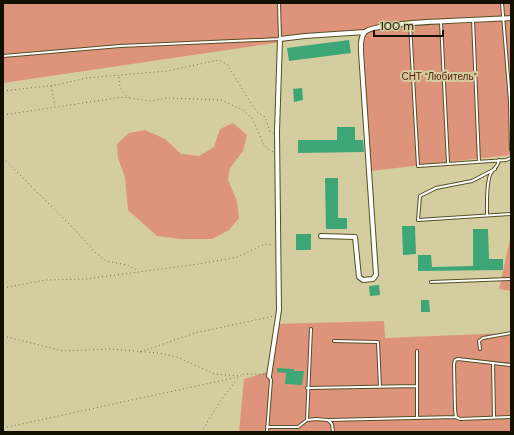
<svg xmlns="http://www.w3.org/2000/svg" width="514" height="435" font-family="'DM Sans',sans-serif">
<rect width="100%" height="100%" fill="#d4cd9f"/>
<path fill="#de947a" d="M 3,3 L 511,3 L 511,155 L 370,171 L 363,30 L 3,83 Z
M 233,123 L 247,135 L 243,151 L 230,168 L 228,180 L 237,201 L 239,218 L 229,230 L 212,239 L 181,239 L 157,236 L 128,210 L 125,177 L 118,158 L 117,144 L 129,133 L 145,130 L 165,139 L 181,154 L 199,156 L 214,147 L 220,129 Z
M 511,235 L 511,291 L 499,289 Z
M 384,321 L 385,338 L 511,333 L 511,432 L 239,432 L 244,379 L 271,371 L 276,324 Z"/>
<path fill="#3da677" d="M 349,40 L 351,53 L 289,61 L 287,48 Z
M 302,88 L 303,100 L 294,102 L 293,89 Z
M 337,127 L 355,127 L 355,140 L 363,140 L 364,152 L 298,153 L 298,140 L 337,140 Z
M 325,178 L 338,178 L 338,218 L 347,218 L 347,229 L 326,229 Z
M 402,226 L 415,226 L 416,254 L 403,255 Z
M 473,229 L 488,229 L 489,259 L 503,259 L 503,270 L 418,271 L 418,255 L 431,255 L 432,267 L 473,266 Z
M 296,234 L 311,234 L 311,250 L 296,250 Z
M 379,285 L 380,295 L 370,296 L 369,286 Z
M 421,300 L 429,300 L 430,312 L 421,312 Z
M 277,368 L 294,369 L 294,371 L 304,371 L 302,385 L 285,384 L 286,373 L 277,372 Z"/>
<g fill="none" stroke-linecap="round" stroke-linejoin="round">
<defs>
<path id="service" d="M 502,3 L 510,101 L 511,150
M 473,20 L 479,162
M 441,22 L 448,163
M 410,24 L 418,166 L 506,160 L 511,158
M 3,56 L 120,46 L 280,39 L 279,3
M 495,169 L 472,181 L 436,188 L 420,196 L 418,220 L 511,214
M 487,215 C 487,206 486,181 491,173 C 494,168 498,167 499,160
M 431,282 L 511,279
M 334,341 L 378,342 L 380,387
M 480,349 L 479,341 L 483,338 L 511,333
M 417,351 L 417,418
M 493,363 L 494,418
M 511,365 L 458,359 L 455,360 L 454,364 L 455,410 L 456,417 L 460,419 L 511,417
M 307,388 L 417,386
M 307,420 L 311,329
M 328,420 L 456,417
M 267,427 L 298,427 L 307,420 L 316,419 L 328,420 L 332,424 L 333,432
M 267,432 L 271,380 L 269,376"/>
<path id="minor" d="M 321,236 L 355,237 L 359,277 L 363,280 L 373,279 L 376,275 L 361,52 C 361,45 360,37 365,32 C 375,21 489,20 511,18
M 269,376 L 279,310 L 277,132 L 280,39 L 305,36 L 365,32"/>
</defs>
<use href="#service" stroke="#554e24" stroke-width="4"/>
<use href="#minor" stroke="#554e24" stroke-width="6"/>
<path stroke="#757052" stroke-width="1" stroke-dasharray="1 3" stroke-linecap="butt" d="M 119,77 L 120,88 L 129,98
M 51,86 L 55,106
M 3,91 L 56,85 L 87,78 L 167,71 L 219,60 L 227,64 L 252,105 L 257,112 L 265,117 L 270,132 L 273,133
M 3,115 L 123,97 L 151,101 L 167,98 L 221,100 L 243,110 L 252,118 L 264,145 L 269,150 L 273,152
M 3,158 L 75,230 L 96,253 L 106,261 L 127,265 L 138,271
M 3,288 L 46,280 L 86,279 L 199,264 L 238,257 L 260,246 L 266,244 L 273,245
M 3,336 L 63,351 L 109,349 L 158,353 L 177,357 L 215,374 L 240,376
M 140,352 L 195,333 L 274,316
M 3,428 L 238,377
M 201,432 L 221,400 L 240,376 L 244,374 L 265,374"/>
<use href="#service" stroke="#fff" stroke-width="2"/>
<use href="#minor" stroke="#fff" stroke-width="4"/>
</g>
<g text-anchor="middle" stroke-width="4" stroke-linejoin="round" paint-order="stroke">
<g font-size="10" fill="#561e07" stroke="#d4cd9f">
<text x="439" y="80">СНТ "Любитель"</text>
</g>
</g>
<rect width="514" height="435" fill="none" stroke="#131002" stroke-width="8"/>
<path d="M374 30v6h69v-6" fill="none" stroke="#131002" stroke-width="2"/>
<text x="380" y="30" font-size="12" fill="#131002" stroke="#d4cd9f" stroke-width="3" paint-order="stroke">100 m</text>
</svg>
